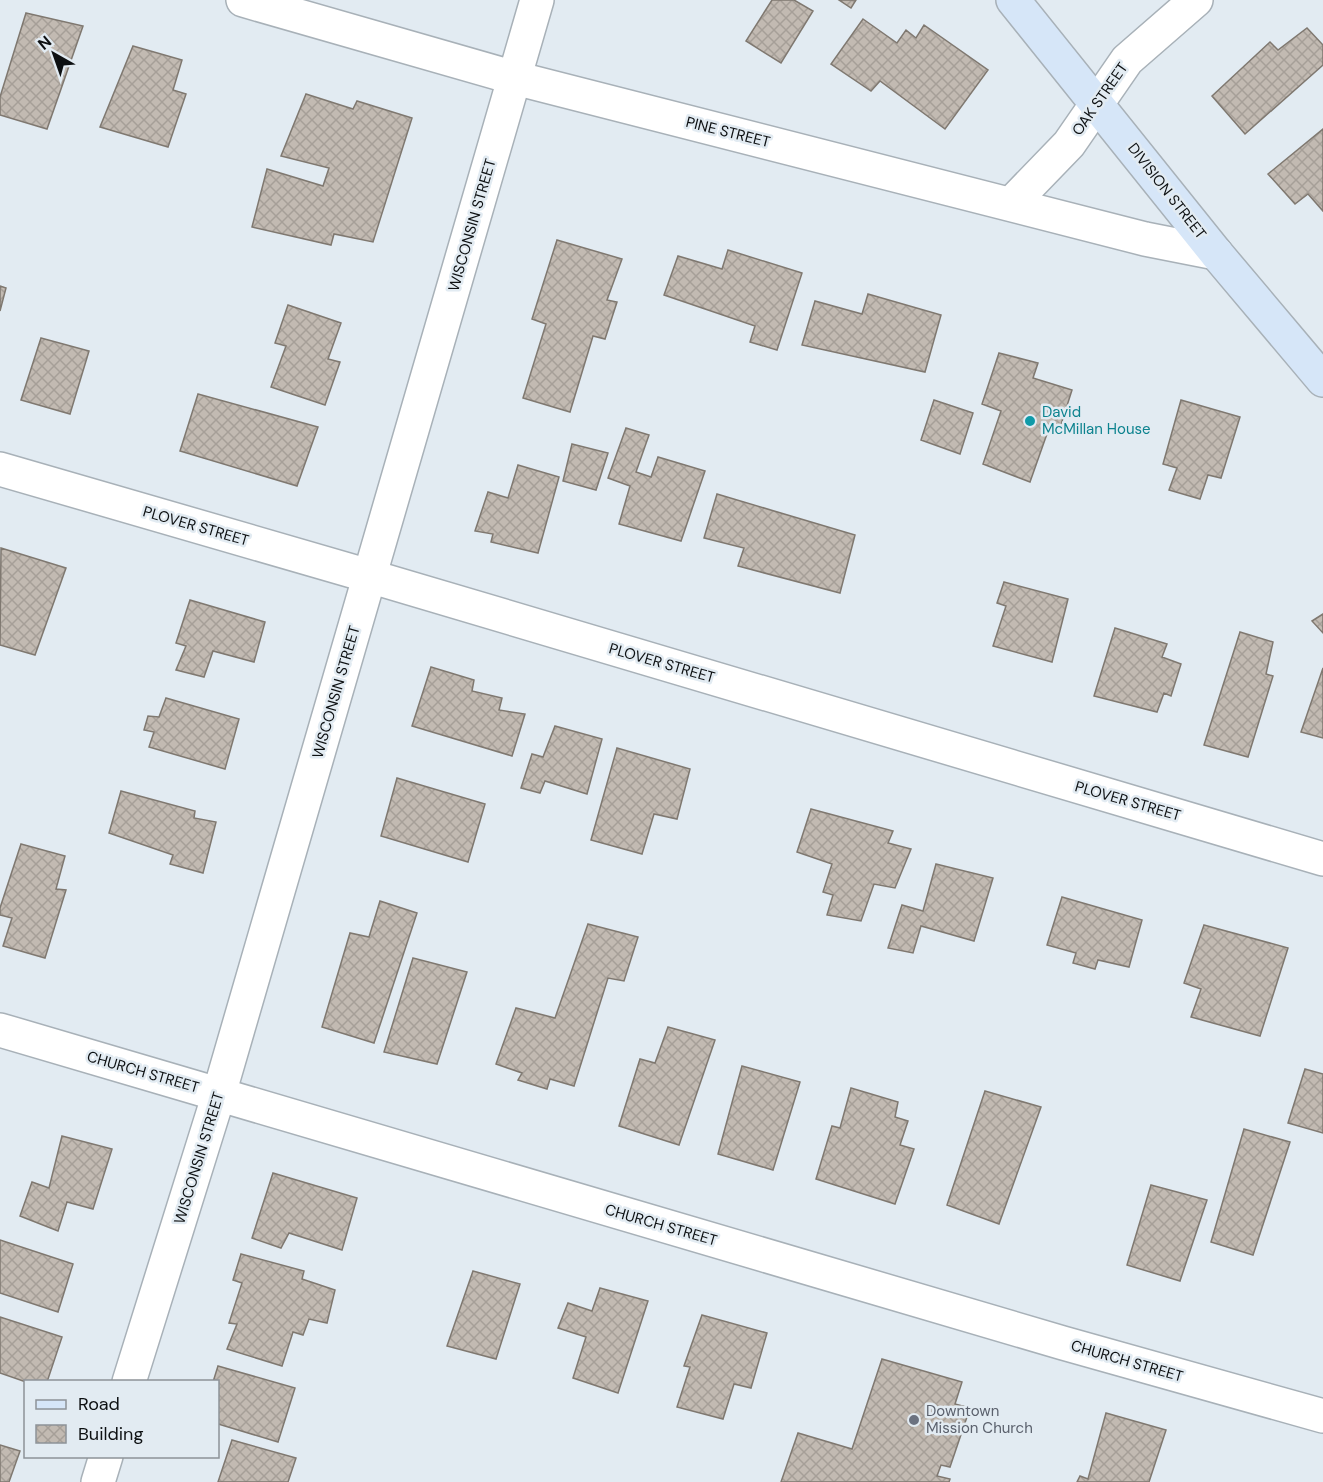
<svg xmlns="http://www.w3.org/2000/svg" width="1323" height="1482" font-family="'DM Sans',sans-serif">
<defs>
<pattern id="building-cross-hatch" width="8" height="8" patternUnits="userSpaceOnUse" patternTransform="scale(1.5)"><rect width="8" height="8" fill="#c2bab2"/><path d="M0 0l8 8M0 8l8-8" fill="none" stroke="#a69f98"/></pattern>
</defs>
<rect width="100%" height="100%" fill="#e2ebf2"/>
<path fill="url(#building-cross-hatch)" stroke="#7f7870" stroke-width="1.5" d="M 772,0 L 794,0 L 813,11 L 781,63 L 746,41 Z
M 839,0 L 856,0 L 851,8 Z
M 26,13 L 83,26 L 47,129 L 0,115 L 0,97 Z
M 863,19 L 897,43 L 906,30 L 916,38 L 924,25 L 988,70 L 945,129 L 880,81 L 871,91 L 831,64 Z
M 1307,28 L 1323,45 L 1323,65 L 1245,134 L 1212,96 L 1270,42 L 1278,50 Z
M 133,46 L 182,60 L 173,90 L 186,94 L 168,147 L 100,127 Z
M 306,94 L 353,109 L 357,101 L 412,118 L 373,242 L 334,234 L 331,245 L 252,227 L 267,169 L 323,186 L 329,168 L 281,156 Z
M 1323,129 L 1323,211 L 1308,194 L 1295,204 L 1268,174 Z
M 557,240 L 622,259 L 607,300 L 617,302 L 605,339 L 593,336 L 570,412 L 523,398 L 546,324 L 532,319 Z
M 728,250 L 802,273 L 777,350 L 750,342 L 755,326 L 664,295 L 678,256 L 722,269 Z
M 0,286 L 6,288 L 0,311 Z
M 868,294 L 941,315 L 925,372 L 802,345 L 815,301 L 862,314 Z
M 288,305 L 341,323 L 328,359 L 340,362 L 325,405 L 271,387 L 286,346 L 275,343 Z
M 41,338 L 89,351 L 70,414 L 21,400 Z
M 999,353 L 1038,363 L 1033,378 L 1072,390 L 1058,434 L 1048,431 L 1030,482 L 983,464 L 1001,411 L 982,404 Z
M 198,394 L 318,427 L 297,486 L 180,451 Z
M 934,400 L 973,413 L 960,454 L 921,440 Z
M 1181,400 L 1240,417 L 1221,478 L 1208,475 L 1200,499 L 1169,490 L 1177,468 L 1163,464 Z
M 626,428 L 649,435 L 636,472 L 651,477 L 658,457 L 705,471 L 681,541 L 619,524 L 630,486 L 608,478 Z
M 572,444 L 608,453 L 596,490 L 563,481 Z
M 518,465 L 559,477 L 538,553 L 491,542 L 493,534 L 475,531 L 488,492 L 508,498 Z
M 717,494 L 855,535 L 840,593 L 738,566 L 744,548 L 704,538 Z
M 1,548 L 66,568 L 35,655 L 0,645 Z
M 1004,582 L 1068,599 L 1052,662 L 993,646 L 1006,606 L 997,603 Z
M 190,600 L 265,622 L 254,662 L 213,651 L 204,677 L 176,670 L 186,646 L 176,643 Z
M 1323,614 L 1323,633 L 1312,621 Z
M 1115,628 L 1167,644 L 1162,657 L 1181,664 L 1171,696 L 1164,693 L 1157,712 L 1094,696 Z
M 1240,632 L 1273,642 L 1266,674 L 1273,676 L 1248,757 L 1204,745 Z
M 431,667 L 474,680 L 472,691 L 502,698 L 499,710 L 525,714 L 512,756 L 412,726 Z
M 1323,668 L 1323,738 L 1301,732 Z
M 166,698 L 239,719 L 225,769 L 149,747 L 154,732 L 144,730 L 148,716 L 159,717 Z
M 555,726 L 602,739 L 587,794 L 545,781 L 540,793 L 521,788 L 532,754 L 543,757 Z
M 617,748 L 690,769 L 677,819 L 654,814 L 642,854 L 591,840 Z
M 397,778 L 485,804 L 468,862 L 381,836 Z
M 121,791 L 195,811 L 194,818 L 216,822 L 203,873 L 170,864 L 173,855 L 109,833 Z
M 811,809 L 893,831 L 888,843 L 911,849 L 895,888 L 874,884 L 861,921 L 827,915 L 833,895 L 823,892 L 832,864 L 797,852 Z
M 21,844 L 65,856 L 56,889 L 66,890 L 45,958 L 3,946 L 12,918 L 0,915 L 0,908 Z
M 936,864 L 993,878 L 974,941 L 921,926 L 913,953 L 888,948 L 902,905 L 923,911 Z
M 1062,897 L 1142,920 L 1129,967 L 1098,960 L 1095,969 L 1073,963 L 1076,953 L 1047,945 Z
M 380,901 L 417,913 L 374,1043 L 322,1027 L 350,933 L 369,937 Z
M 588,924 L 638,937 L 624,981 L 608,978 L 574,1086 L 550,1079 L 547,1089 L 518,1080 L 522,1073 L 496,1064 L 516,1008 L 555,1018 Z
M 1204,925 L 1288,948 L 1260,1036 L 1191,1017 L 1201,989 L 1184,983 Z
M 413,958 L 467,972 L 437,1064 L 384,1052 Z
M 668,1027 L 715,1040 L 679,1145 L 619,1126 L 640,1059 L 655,1063 Z
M 742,1066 L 800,1082 L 773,1170 L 718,1154 Z
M 1305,1069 L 1323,1074 L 1323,1133 L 1288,1123 Z
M 851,1088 L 898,1102 L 895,1117 L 908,1121 L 900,1145 L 914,1149 L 895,1204 L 816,1179 L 832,1126 L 840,1128 Z
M 985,1091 L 1041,1107 L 999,1224 L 947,1205 Z
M 1244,1129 L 1290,1142 L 1253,1255 L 1211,1242 Z
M 62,1136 L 112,1149 L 93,1209 L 67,1202 L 58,1231 L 20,1216 L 32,1182 L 49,1188 Z
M 273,1173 L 357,1198 L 342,1250 L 289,1233 L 281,1248 L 252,1238 Z
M 1151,1185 L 1207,1200 L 1180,1281 L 1127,1265 Z
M 0,1240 L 73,1264 L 58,1312 L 0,1293 Z
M 241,1254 L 304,1271 L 302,1279 L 335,1290 L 327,1323 L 309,1319 L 303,1335 L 293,1332 L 282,1366 L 227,1349 L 237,1324 L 229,1323 L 242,1283 L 233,1280 Z
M 473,1271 L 520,1284 L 496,1359 L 447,1346 Z
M 600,1288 L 648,1301 L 618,1393 L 573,1378 L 586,1337 L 558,1328 L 568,1303 L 592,1311 Z
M 702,1315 L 767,1333 L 751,1388 L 734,1384 L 723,1419 L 677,1407 L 690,1367 L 684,1366 Z
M 0,1317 L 62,1337 L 47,1382 L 26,1382 L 0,1373 Z
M 882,1359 L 962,1382 L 955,1404 L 970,1408 L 950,1467 L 941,1465 L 937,1476 L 950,1479 L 949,1482 L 781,1482 L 798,1433 L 852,1449 Z
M 218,1366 L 295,1388 L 278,1442 L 218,1424 L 218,1382 L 213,1382 Z
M 1106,1413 L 1166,1430 L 1149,1482 L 1077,1482 L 1080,1476 L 1088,1479 Z
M 232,1440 L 296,1458 L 288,1482 L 218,1482 Z
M 0,1445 L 20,1451 L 9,1482 L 0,1482 Z"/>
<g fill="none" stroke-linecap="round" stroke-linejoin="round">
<defs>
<path id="minor" d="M 243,0 L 515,78 L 1145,239 L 1216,253
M 1011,204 L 1069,144 L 1127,60 L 1196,0
M 0,469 L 369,576 L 1323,859
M 0,1030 L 1063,1343 L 1323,1416"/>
<path id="tertiary" d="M 129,1382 L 219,1094 L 537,0
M 98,1482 L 106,1456"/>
<path id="secondary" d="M 1013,0 L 1216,253 L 1323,380"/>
</defs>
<use href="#minor" stroke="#a8b1b8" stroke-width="36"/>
<use href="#tertiary" stroke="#a8b1b8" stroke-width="36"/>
<use href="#secondary" stroke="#a8b1b8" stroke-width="36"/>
<use href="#minor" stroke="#fff" stroke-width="33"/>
<use href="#tertiary" stroke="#fff" stroke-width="33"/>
<use href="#secondary" stroke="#d6e6f8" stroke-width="33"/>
</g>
<circle fill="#0f9aa8" stroke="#e2ebf2" stroke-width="2" cx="1030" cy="421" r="6"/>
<circle fill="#6b7280" stroke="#e2ebf2" stroke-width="2" cx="914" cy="1420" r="6"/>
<g text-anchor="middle" stroke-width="5" stroke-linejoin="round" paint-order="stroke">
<g font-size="15" fill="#0d1012" stroke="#e2ebf2">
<text transform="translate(1100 99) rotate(-55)" y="5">OAK STREET</text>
<text transform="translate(728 132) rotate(14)" y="5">PINE STREET</text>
<text transform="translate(1167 191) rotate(52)" y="5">DIVISION STREET</text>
<text transform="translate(472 225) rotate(-74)" y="5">WISCONSIN STREET</text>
<text transform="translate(196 526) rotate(16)" y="5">PLOVER STREET</text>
<text transform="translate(662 663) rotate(16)" y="5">PLOVER STREET</text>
<text transform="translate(336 692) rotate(-74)" y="5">WISCONSIN STREET</text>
<text transform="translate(1128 801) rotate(16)" y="5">PLOVER STREET</text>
<text transform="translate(143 1072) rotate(16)" y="5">CHURCH STREET</text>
<text transform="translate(199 1158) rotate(-73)" y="5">WISCONSIN STREET</text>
<text transform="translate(661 1225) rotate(16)" y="5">CHURCH STREET</text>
<text transform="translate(1127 1361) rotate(16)" y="5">CHURCH STREET</text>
</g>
<g font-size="15" fill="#0d838f" stroke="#e2ebf2" text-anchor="start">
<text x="1042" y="417">David<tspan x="1042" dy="17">McMillan House</tspan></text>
</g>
<g font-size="15" fill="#5b616d" stroke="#e2ebf2" text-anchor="start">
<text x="926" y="1416">Downtown<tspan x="926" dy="17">Mission Church</tspan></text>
</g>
</g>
<rect x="24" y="1380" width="195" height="78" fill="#e2ebf2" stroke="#8d9398" stroke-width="1.5"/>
<rect x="36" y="1400" width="30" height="9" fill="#d6e6f8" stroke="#8d9398" stroke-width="1.5"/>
<text x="78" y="1410" font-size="18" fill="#0d1012">Road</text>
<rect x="36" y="1425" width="30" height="18" fill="url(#building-cross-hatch)" stroke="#8d9398" stroke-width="1.5"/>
<text x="78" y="1440" font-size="18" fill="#0d1012">Building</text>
<g transform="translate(54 54) rotate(320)" stroke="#e2ebf2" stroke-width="4.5" paint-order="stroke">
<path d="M0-4.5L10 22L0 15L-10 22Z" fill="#0d1012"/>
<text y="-9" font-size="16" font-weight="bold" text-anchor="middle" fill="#0d1012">N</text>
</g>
</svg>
